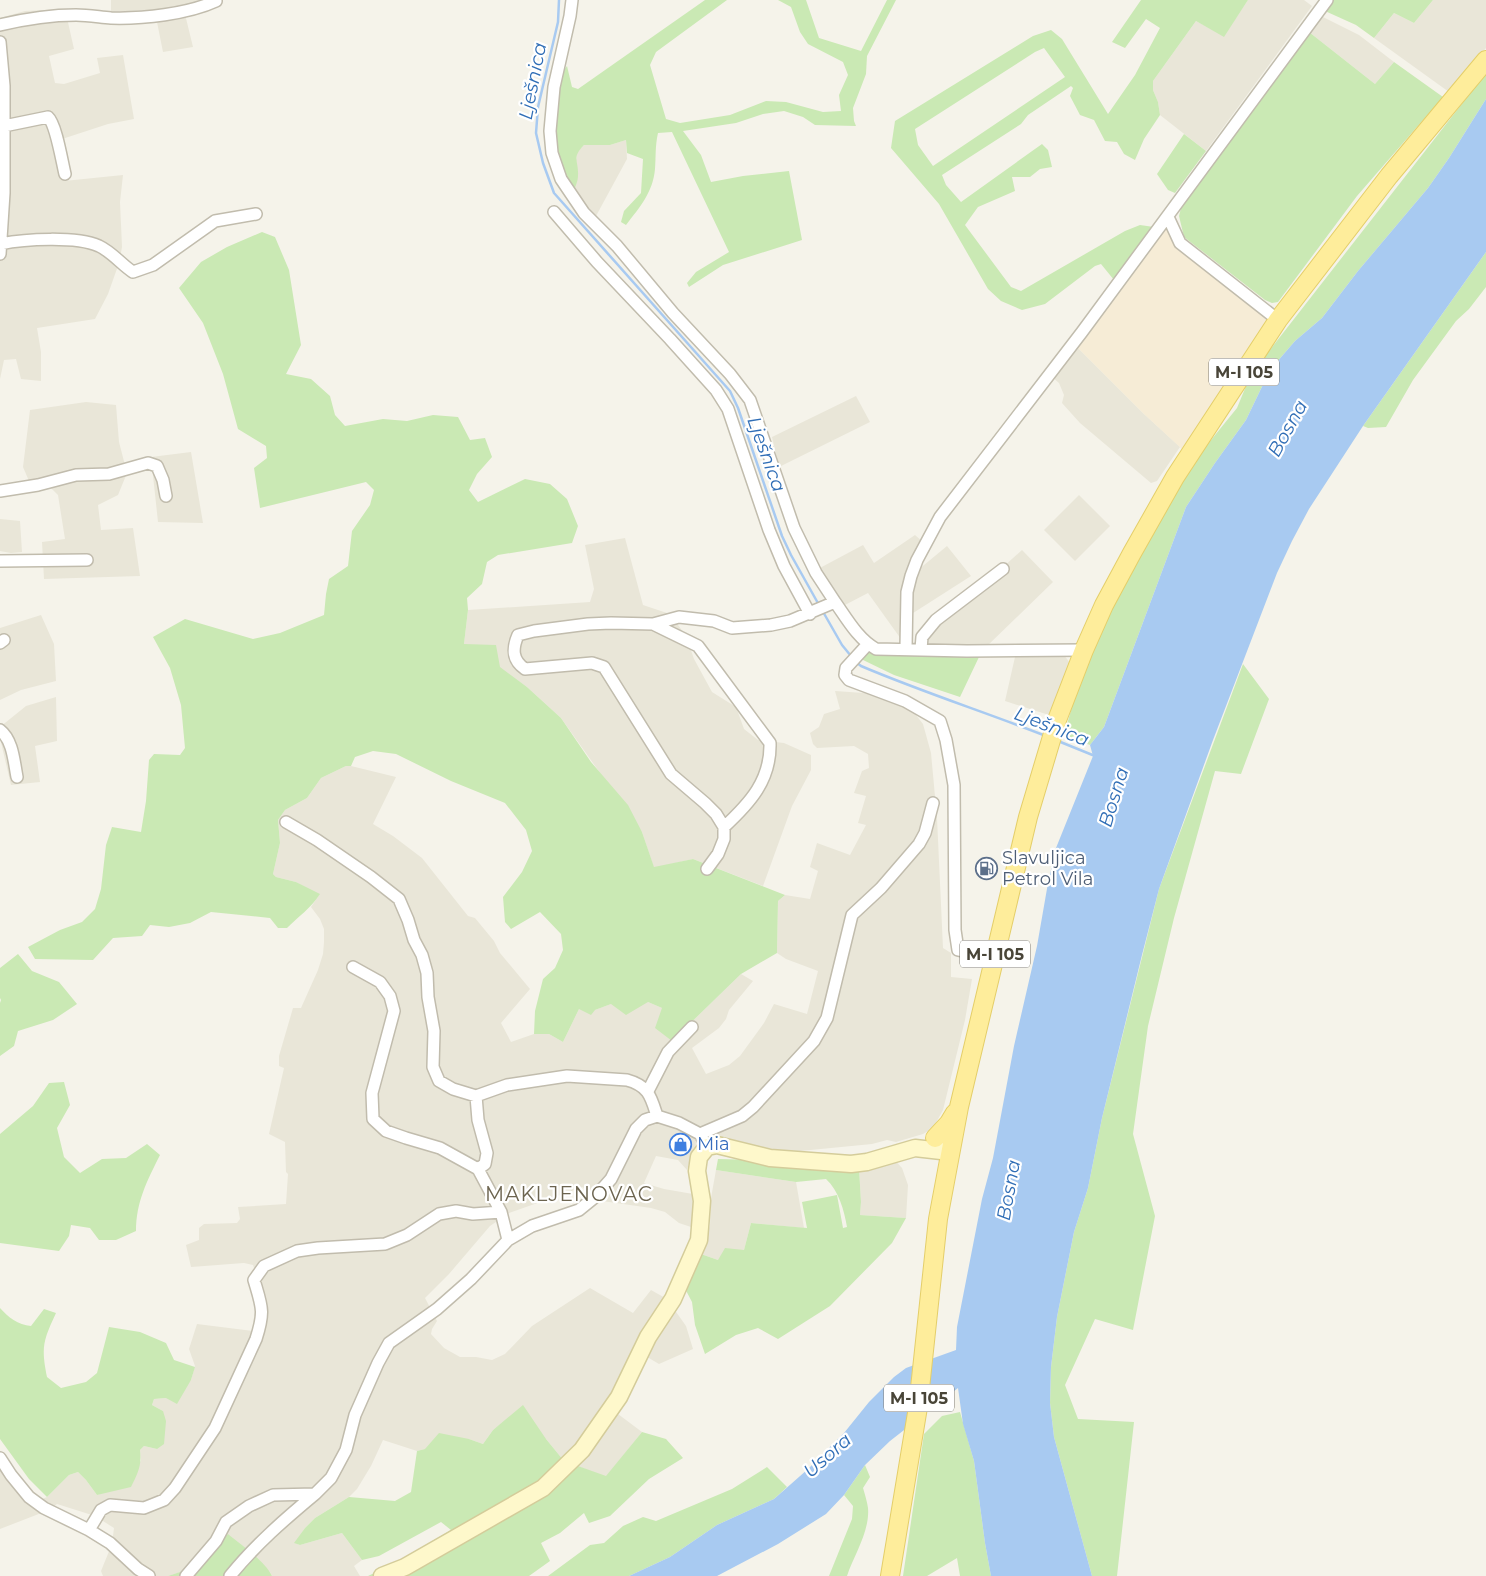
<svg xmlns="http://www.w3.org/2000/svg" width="1486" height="1576" font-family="Montserrat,sans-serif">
<rect width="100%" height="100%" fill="#f5f3ea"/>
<path fill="#e9e6d8" d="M 111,0 L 202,0 L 183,6 L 193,47 L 163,52 L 155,12 L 149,10 L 111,12 Z
M 1248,0 L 1304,0 L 1312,6 L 1206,151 L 1160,115 L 1158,102 L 1153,90 L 1153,81 L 1196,21 L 1224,36 Z
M 1433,0 L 1486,0 L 1486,48 L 1449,92 L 1374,38 L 1394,13 L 1414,23 Z
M 65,9 L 74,49 L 49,56 L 55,83 L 64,84 L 100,73 L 97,58 L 123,55 L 134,119 L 108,124 L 56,141 L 64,181 L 123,175 L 120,202 L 122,247 L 119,263 L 108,294 L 95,319 L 37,328 L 41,352 L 41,381 L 21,379 L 16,359 L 4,360 L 0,379 L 0,18 L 25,11 Z
M 1321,16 L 1359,35 L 1394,62 L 1375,84 L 1309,32 Z
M 626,140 L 627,159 L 596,216 L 574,192 L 578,175 L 576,161 L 577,152 L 584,145 L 610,145 Z
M 1077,347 L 1144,414 L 1180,447 L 1157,481 L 1151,483 L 1080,423 L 1062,403 L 1064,395 L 1059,383 L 1052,377 Z
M 856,396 L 870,422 L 779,467 L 772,437 Z
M 86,402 L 116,405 L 119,442 L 127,473 L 118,495 L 98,505 L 101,530 L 133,528 L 140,576 L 44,579 L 42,542 L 65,539 L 58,495 L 43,480 L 29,481 L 23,467 L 30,410 Z
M 191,452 L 203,523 L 158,522 L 151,457 Z
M 1079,495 L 1110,526 L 1075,561 L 1044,530 Z
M 0,519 L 20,521 L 22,552 L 11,553 L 0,551 Z
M 915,535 L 923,542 L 901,639 L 868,593 L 843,606 L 818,569 L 863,545 L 874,563 Z
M 625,538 L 643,605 L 670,614 L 686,636 L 694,659 L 712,692 L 736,707 L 744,729 L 758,740 L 784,743 L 811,755 L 811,770 L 792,806 L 763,886 L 693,859 L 654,868 L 642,832 L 561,718 L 527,687 L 464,644 L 468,610 L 590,602 L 594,589 L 585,545 Z
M 947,546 L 971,576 L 910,615 L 910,594 L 918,570 Z
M 1022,550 L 1053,582 L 986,647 L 926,645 L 927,636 Z
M 41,615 L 54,644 L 56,681 L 21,690 L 0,700 L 0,628 Z
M 1055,654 L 1064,655 L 1070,663 L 1049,715 L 1005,701 L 1015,657 Z
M 835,691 L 878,694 L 912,710 L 923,724 L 931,753 L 937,818 L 943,948 L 951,953 L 951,977 L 972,979 L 965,1020 L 943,1110 L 933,1128 L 923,1134 L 896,1142 L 887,1140 L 872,1144 L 790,1152 L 727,1141 L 708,1134 L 693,1149 L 687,1170 L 678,1160 L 656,1156 L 644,1183 L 664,1189 L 693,1194 L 696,1208 L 694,1228 L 679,1223 L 665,1212 L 651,1208 L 595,1200 L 589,1197 L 583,1187 L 509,1213 L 490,1226 L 449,1274 L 425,1298 L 437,1321 L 432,1329 L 431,1334 L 444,1348 L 460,1357 L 476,1357 L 492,1360 L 505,1354 L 532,1326 L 590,1288 L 633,1313 L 651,1290 L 667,1299 L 686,1326 L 693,1349 L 659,1364 L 637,1351 L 606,1405 L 642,1432 L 606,1477 L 564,1461 L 546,1439 L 502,1423 L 493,1430 L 483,1444 L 469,1439 L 417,1451 L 383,1440 L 371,1466 L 357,1489 L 349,1497 L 315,1518 L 305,1528 L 295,1543 L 300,1545 L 342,1533 L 362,1560 L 354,1566 L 360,1576 L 272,1576 L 270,1572 L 214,1550 L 184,1571 L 168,1576 L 103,1576 L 101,1571 L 112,1544 L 114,1528 L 95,1516 L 57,1504 L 49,1510 L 0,1529 L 0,1457 L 30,1493 L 40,1500 L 47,1497 L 69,1475 L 78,1472 L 86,1480 L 97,1495 L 108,1491 L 141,1461 L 140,1450 L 144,1446 L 157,1449 L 163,1411 L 152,1405 L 154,1399 L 166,1398 L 191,1380 L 195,1366 L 189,1349 L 197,1324 L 253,1331 L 259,1307 L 261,1289 L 253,1265 L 244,1263 L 191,1267 L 186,1245 L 199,1240 L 199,1228 L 204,1224 L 237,1223 L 240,1219 L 238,1207 L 286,1204 L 288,1174 L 286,1172 L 285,1142 L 269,1134 L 284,1068 L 279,1066 L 279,1056 L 293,1008 L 301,1008 L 318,970 L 323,954 L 324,942 L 324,929 L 320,919 L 311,907 L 319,895 L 296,882 L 276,877 L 273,874 L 280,843 L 278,820 L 285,810 L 307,798 L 321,778 L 346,766 L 351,766 L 396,777 L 373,824 L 393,836 L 422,858 L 468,916 L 475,918 L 494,941 L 500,953 L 530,989 L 501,1023 L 511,1042 L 534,1034 L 549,1034 L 563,1042 L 579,1009 L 595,1010 L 611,1004 L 648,1002 L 662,1008 L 672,1041 L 741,974 L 753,981 L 729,1010 L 726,1019 L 719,1028 L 692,1048 L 706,1074 L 729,1065 L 740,1056 L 764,1023 L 774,1004 L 807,1014 L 818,971 L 786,959 L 777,953 L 778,901 L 785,895 L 810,899 L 818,871 L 810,867 L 817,843 L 850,855 L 866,825 L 858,823 L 866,796 L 854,793 L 862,771 L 869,768 L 868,754 L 854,746 L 817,748 L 813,744 L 810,733 L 819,727 L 824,714 L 840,709 Z
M 56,697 L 57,741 L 35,746 L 40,782 L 11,785 L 0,738 L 0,727 L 26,706 Z
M 892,1157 L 902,1168 L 908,1185 L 906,1218 L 860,1215 L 861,1202 L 859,1168 Z
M 716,1170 L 796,1182 L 804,1228 L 751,1223 L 744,1250 L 718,1260 L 698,1253 L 705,1243 L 710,1225 L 711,1198 Z"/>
<path fill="#f6ecd6" d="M 1166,225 L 1270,321 L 1183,450 L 1144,414 L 1077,347 Z"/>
<path fill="#cae9b4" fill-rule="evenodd" d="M 705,0 L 727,0 L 656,52 L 650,65 L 666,119 L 680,123 L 730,115 L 766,101 L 786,102 L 823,112 L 841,111 L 839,95 L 848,75 L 843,62 L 808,44 L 800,32 L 791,7 L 778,0 L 806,0 L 819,38 L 861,51 L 887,0 L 896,0 L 867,56 L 866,74 L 853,108 L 854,121 L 856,126 L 815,125 L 803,117 L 784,111 L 763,114 L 736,123 L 683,131 L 701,155 L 711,182 L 743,176 L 789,171 L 802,240 L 723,265 L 689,287 L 687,283 L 696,272 L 729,252 L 672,132 L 658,133 C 655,146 656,157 655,169 C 653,192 640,207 626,225 L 621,222 L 624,211 L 641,193 L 643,159 L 627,153 L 626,140 L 610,145 L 584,145 C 571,158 579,161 578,176 C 578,181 575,187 574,192 L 559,159 L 554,137 L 561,74 L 567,66 L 572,87 L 578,89 Z
M 1141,0 L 1248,0 L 1224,37 L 1196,21 L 1153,81 L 1153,90 L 1158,102 L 1160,115 L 1144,139 L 1135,160 L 1124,154 L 1117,142 L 1105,141 L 1094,120 L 1080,115 L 1070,96 L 1073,88 L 1071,86 L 1028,115 L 1021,124 L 942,175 L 946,185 L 961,202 L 1042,144 L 1048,150 L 1052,167 L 1040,169 L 1030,177 L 1012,177 L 1015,191 L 978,207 L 965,225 L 1011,287 L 1021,291 L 1125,231 L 1140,225 L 1154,227 L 1114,280 L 1101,264 L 1095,266 L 1045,304 L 1022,310 L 1001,301 L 988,289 L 939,204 L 891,148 L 895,121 L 1033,36 L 1051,30 L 1062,39 L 1108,114 L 1135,75 L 1160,28 L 1146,19 L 1125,48 L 1112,42 ZM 1044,48 L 1065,77 L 933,166 L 918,145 L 915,129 L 1035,52 Z
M 1333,0 L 1433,0 L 1414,23 L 1394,13 L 1374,38 L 1356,25 L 1325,11 Z
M 1309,32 L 1375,84 L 1394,62 L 1443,97 L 1357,196 L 1278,302 L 1272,303 L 1265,300 L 1184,237 L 1179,216 L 1181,208 Z
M 1486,73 L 1486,99 L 1449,158 L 1428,188 L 1358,271 L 1322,318 L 1295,341 L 1270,370 L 1246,420 L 1215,463 L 1186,507 L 1104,727 L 1090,745 L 1064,735 L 1075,696 L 1099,634 L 1157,522 L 1207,445 L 1237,408 L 1251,374 Z
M 1184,134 L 1206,151 L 1175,193 L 1168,190 L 1157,174 Z
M 262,232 L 275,237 L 289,270 L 301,345 L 286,374 L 311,379 L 330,396 L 335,415 L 345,426 L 383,419 L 407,421 L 433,415 L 458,417 L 470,440 L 485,438 L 492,457 L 477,474 L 469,490 L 478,502 L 525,479 L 550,484 L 567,499 L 578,526 L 572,543 L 498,555 L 487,562 L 482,584 L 467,598 L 468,610 L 464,644 L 496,645 L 500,667 L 527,687 L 561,718 L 591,762 L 628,805 L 642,832 L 654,867 L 693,859 L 785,895 L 778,901 L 777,953 L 741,974 L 672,1041 L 655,1028 L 662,1008 L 648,1002 L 626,1015 L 611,1004 L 595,1010 L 591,1015 L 579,1009 L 563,1042 L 549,1034 L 534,1034 L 535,1011 L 543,979 L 555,968 L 563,950 L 561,934 L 540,912 L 511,929 L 505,922 L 503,897 L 522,872 L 532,851 L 526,830 L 505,803 L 451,781 L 396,754 L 373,751 L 355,757 L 351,766 L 346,766 L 321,778 L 307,798 L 285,810 L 278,820 L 280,843 L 273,874 L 276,877 L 296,882 L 320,894 C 311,908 298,917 287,928 L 278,928 L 270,918 L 211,912 L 190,923 L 169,927 L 150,925 L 142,936 L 113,938 L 93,960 L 35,959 L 28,947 L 60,930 L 82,922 L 95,909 L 101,889 L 106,845 L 112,827 L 141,832 L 146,801 L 149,760 L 154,754 L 180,755 L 185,748 L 181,705 L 170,668 L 153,637 L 185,619 L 253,639 L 280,633 L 324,615 L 326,594 L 329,579 L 348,566 L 352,531 L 370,505 L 374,490 L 366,482 L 260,508 L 254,468 L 267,458 L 266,446 L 238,429 L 223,374 L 203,323 L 179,288 L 201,262 L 227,247 Z
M 1486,252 L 1486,287 L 1469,309 L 1456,321 L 1413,380 L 1386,427 L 1368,428 L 1363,426 Z
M 875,652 L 887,655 L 908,654 L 979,657 L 960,697 L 894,675 L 861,659 L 868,653 Z
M 1243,664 L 1269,699 L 1241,774 L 1215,771 L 1174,918 L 1148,1026 L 1133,1134 L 1155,1216 L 1133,1330 L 1095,1319 L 1065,1385 L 1078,1419 L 1134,1422 L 1117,1576 L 1092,1576 L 1054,1437 L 1050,1403 L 1051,1367 L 1057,1317 L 1074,1232 L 1088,1188 L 1102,1118 L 1159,889 Z
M 18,954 L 32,971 L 59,982 L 77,1004 L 53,1020 L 18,1031 L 14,1046 L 0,1056 L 0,1003 L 1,1000 L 0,998 L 0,968 Z
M 64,1082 L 70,1105 L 57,1128 L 64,1157 L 80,1173 L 102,1159 L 126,1158 L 147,1144 L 160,1155 C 147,1181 136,1202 136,1231 L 116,1240 L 99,1240 L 90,1228 L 71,1225 L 69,1236 L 59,1251 L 0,1243 L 0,1134 L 33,1106 L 49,1083 Z
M 718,1159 L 757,1160 L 859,1168 L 861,1202 L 860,1215 L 906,1218 L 892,1243 L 830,1306 L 778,1339 L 758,1328 L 736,1335 L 705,1354 L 695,1325 L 692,1302 L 681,1281 L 698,1253 L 718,1260 L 725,1248 L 744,1250 L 751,1223 L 807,1228 L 802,1202 L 837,1195 L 843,1228 L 847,1227 C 844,1210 839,1191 826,1179 L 796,1182 L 716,1170 Z
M 0,1308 C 8,1317 18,1325 31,1326 L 44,1309 L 56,1313 C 43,1341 41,1347 47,1377 L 61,1388 L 86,1382 L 97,1373 L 109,1327 L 140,1332 L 166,1343 L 174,1360 L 195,1367 L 191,1380 L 177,1404 L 166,1398 L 154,1399 L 152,1405 L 163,1411 L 166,1421 L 164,1444 L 157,1449 L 144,1446 L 140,1450 C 142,1465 138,1473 131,1487 L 97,1495 L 86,1480 L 78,1472 L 69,1475 L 47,1497 L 29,1479 L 0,1439 Z
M 523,1405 L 546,1439 L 564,1461 L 606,1476 L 642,1432 L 666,1439 L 683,1458 L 649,1479 L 610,1516 L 589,1523 L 584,1513 L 560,1533 L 541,1543 L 550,1561 L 529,1576 L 368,1576 L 397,1562 L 451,1530 L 441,1522 L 379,1556 L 362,1560 L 342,1533 L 300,1545 L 294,1543 L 305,1528 L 315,1518 L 349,1497 L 395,1501 L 411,1492 L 417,1451 L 425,1449 L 439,1433 L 469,1439 L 483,1444 L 493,1430 Z
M 960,1412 L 974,1461 L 985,1543 L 991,1576 L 960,1576 L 957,1558 L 927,1576 L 903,1576 L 924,1434 L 942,1416 Z
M 865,1465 L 870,1477 L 863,1488 C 865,1495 867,1501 868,1508 C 870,1531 854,1555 847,1576 L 829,1576 L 852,1519 L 853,1506 L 844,1495 Z
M 767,1467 L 787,1487 L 774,1499 L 717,1525 L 670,1557 L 629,1576 L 548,1576 L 590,1545 L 604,1543 L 623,1526 L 643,1517 L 656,1521 L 732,1489 Z
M 228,1534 C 241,1545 265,1561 272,1576 L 168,1576 L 186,1570 L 203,1562 Z"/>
<path fill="#a8caf1" d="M 1486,99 L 1486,252 L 1363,426 L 1309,509 L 1292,541 L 1277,573 L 1213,740 L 1159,889 L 1142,955 L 1102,1118 L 1088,1188 L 1074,1232 L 1057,1317 L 1051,1367 L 1050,1403 L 1054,1437 L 1092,1576 L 991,1576 L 985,1543 L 974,1461 L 963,1424 L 958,1388 L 890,1441 L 865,1465 L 844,1495 L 826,1514 L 778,1544 L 717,1576 L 629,1576 L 670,1557 L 717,1525 L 774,1499 L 808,1469 L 844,1433 L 869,1402 L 894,1377 L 906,1368 L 956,1350 L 957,1327 L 982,1199 L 993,1158 L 1014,1046 L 1037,946 L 1048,883 L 1056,848 L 1093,756 L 1090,745 L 1104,727 L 1186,507 L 1215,463 L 1246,420 L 1270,370 L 1295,341 L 1322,318 L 1358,271 L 1428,188 L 1449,158 Z"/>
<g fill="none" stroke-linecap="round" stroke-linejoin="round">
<path stroke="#a8caf1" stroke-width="2.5" d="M 559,0 L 558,22 L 538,107 L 536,133 L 543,163 L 554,193 L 730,391 L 738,408 L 782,536 L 791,555 L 819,605
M 822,610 L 842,645 L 851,656
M 856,662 L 861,666 C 922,692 985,712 1046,736
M 1058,741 L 1095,756"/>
<defs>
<path id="street" d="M 572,0 L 570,16 L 554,87 L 550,131 L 552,153 L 561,179 L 584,213 L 617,246 L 673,313 L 730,374 L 750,400 L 794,528 L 816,573 L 835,602
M 0,25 C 25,19 51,15 76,15 C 88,15 99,17 111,18 C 142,19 188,14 216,1
M 0,42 L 4,86 L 4,193 L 0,254
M 4,126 L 48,117 C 56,124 62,162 65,174
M 554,212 L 597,262 L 670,339 L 716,390 L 728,409 L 769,530 L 784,566 L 810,614
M 1168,217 L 1180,243 L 1278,320
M 0,244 C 25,239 76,236 99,246 C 112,252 122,265 133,272 L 153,265 L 215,221 L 256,214
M 0,491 L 38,485 L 76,475 L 109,474 L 148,463 L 157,466 L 163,480 L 166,496
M 0,561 L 87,560
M 653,624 L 698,646 L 770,743 C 771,780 750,803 724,827
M 0,643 L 4,640
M 868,644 L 846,668 L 845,675 L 849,680 L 905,701 L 940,721 L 946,740 L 954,785 L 955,930 L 958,950 L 994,958
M 906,648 L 907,592 L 911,576 L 917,560 L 940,517 L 1082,332 L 1327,0
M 921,649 L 922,637 L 936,620 L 1003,569
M 0,730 C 13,740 14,762 17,777
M 286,822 L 317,840 L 371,877 L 399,899 L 408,920 L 414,940 L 422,955 L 427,973 L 428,997 L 434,1031 L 433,1067 L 439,1081 L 453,1089 L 476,1096 L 507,1085 L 567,1076 L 627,1080 C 649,1086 651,1097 657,1116
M 707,869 L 718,854 L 724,839 L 724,827 L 716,814 L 705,803 L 671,774 L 604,667 L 592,663 L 525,669 C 512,660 512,649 518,635 L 534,631 L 588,624 L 611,623 L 653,624 L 679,617 L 714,621 L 732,628 L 771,625 L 790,621 L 835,602 C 847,619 858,639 876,649 L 967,651 L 1084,650
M 353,967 L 380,982 L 390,996 L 394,1011 L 372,1093 L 373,1119 L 386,1131 L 406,1138 L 440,1148 L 478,1169
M 648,1091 L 668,1052 L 692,1027
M 476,1096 L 478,1120 L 487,1153 L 485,1164 L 478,1169 L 501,1212 L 508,1240
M 700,1134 L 742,1116 L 753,1107 L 814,1041 L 827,1018 L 852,915 L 881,888 L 919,844 L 925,833 L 933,803
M 0,1458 L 11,1475 L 29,1497 L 44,1508 L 89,1530 L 110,1543 L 138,1569 L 149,1576
M 89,1530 L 101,1510 L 110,1505 L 144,1508 L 164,1500 L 175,1488 L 215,1428 L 256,1339 C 265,1311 262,1307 254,1280 L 264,1266 L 297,1251 L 318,1248 L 385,1244 L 407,1235 L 439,1214 L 456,1211 L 473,1214 L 501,1212
M 186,1576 L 216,1541 L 226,1522 L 249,1506 L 273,1495 L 315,1494 L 331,1478 L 346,1450 L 355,1415 L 378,1363 L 389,1343 L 437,1309 L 471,1279 L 508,1240 L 532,1226 L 579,1210 L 595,1197 L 611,1179 L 636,1129 L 645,1120 L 657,1116 L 679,1123 L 700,1134 L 707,1147
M 230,1576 C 255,1545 285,1519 315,1494"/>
<path id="secondary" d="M 382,1576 L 405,1567 L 543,1488 L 582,1450 L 619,1397 L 648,1337 L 673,1299 L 699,1240 L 702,1201 L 697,1171 L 699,1157 L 707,1147 L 717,1145 L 770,1158 L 851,1164 L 867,1162 L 915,1148 L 950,1152"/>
<path id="primary" d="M 935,1138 L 949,1123 L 955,1113
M 890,1576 L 918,1407 L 938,1219 L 959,1107 L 1028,817 L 1057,720 L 1084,650 L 1104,605 L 1132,553 L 1175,477 L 1278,320 L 1389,176 L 1486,60"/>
</defs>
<use href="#street" stroke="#c1bcad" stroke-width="14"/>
<use href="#secondary" stroke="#d4cc9a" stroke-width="19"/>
<use href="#primary" stroke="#e4ce69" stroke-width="20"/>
<use href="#street" stroke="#fff" stroke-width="11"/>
<use href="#secondary" stroke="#fef8cb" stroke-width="16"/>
<use href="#primary" stroke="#feed9b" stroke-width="18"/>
</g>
<defs>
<symbol id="fuel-ring" viewBox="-11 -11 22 22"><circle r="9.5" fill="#fff" stroke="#5c6f8a" stroke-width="1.5"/><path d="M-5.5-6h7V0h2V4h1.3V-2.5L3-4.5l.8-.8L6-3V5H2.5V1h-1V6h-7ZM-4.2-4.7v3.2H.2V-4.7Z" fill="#5c6f8a"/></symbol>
<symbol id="shop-ring" viewBox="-11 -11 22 22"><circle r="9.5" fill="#fff" stroke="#3f7fe0" stroke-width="1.5"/><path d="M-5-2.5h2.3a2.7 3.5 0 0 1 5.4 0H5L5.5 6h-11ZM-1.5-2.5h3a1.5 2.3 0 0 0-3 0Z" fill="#3f7fe0"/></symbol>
</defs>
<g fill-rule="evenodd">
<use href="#fuel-ring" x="974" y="856" width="25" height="25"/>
<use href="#shop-ring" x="668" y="1132" width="25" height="25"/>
</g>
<g text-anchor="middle" stroke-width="4.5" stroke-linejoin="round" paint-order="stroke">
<g fill="#fff" stroke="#807d74" stroke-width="1">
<rect x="1209" y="358.5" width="70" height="27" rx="4"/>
<rect x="960" y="940.5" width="70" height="27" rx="4"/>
<rect x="884" y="1384.5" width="70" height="27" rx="4"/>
</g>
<g font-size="16" font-weight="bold" fill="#494538">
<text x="1244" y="378">M-I 105</text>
<text x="995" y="960">M-I 105</text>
<text x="919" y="1404">M-I 105</text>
</g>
<g font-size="18" fill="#4e5e75" stroke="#fff" text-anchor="start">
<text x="1002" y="864">Slavuljica<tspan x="1002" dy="21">Petrol Vila</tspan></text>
</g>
<g font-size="18" fill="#366cbe" stroke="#fff" text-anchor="start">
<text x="697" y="1150">Mia</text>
</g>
<g font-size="19" font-style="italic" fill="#306eb6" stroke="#fff">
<text transform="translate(532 81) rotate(-79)" y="7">Lješnica</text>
<text transform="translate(1287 428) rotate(-61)" y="7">Bosna</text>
<text transform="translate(767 454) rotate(70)" y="7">Lješnica</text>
<text transform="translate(1052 726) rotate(21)" y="7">Lješnica</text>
<text transform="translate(1113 797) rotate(-73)" y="7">Bosna</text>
<text transform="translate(1008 1190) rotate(-80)" y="7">Bosna</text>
<text transform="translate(827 1455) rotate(-41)" y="7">Usora</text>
</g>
<g font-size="20" letter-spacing="1" fill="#6c644f" stroke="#fff">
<text x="569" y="1201">MAKLJENOVAC</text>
</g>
</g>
</svg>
